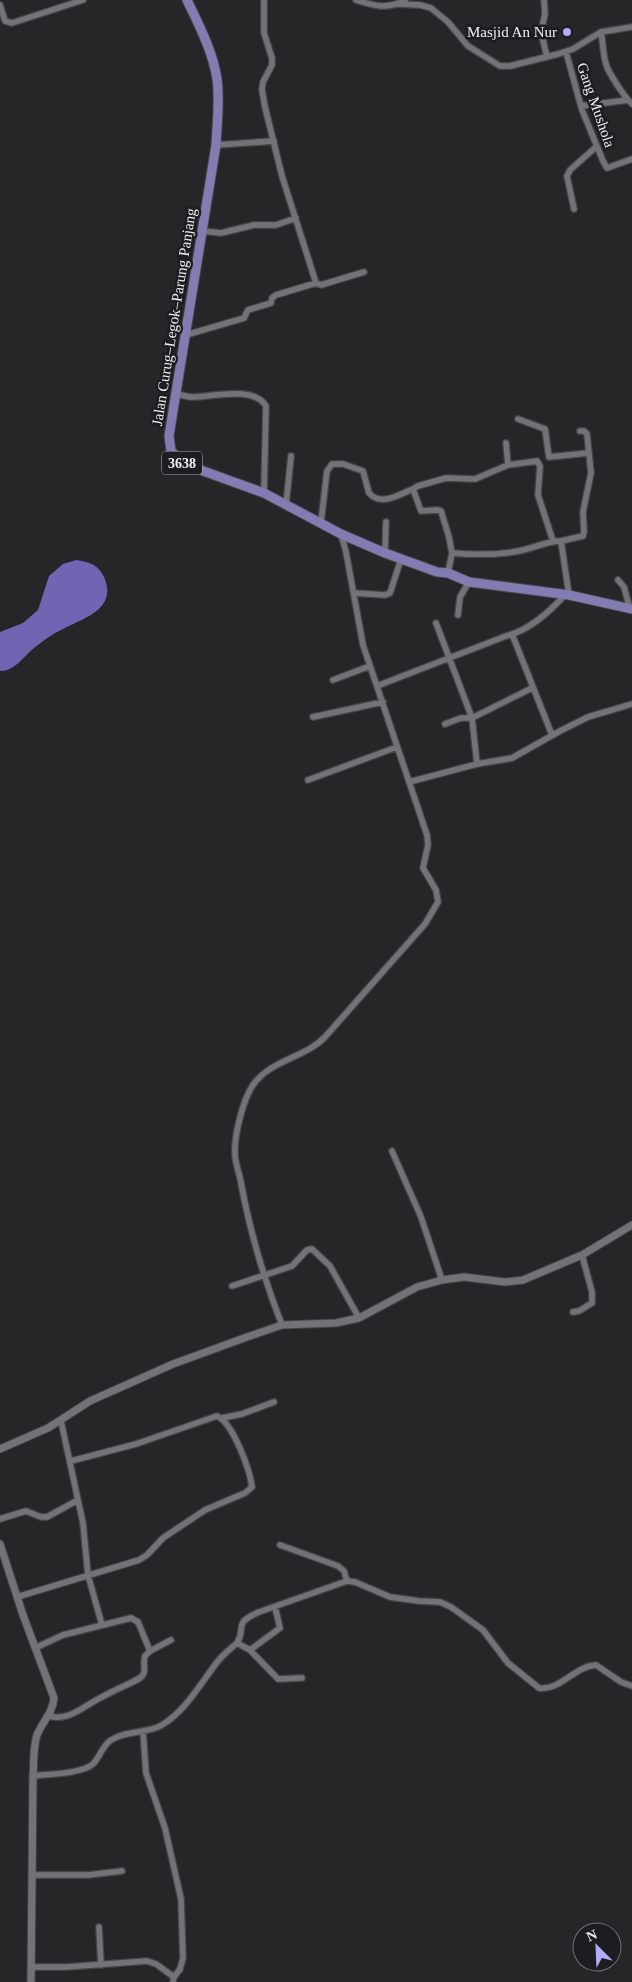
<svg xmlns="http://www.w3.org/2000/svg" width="632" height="1982" font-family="Georgia,serif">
<rect width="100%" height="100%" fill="#262629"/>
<path fill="#6f65b2" d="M 76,560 C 89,562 98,564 104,577 C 118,609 84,618 63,629 C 52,634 43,641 34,648 C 23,657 15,671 0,671 L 0,632 L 23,623 L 38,610 L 49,576 L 63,564 Z"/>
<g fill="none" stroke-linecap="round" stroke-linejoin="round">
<defs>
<path id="minor" d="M 264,0 L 264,33 L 272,58 L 272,65 L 263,82 L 262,90 L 265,107 L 282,176 L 316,283 L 321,285 L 364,272
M 356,0 C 374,6 388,10 405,0
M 544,0 L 545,14 L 541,32 L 547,57
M 398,4 L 420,5 L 431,8 L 448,22 L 468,46 L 500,66 L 510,66 L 558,54 L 573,49 L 601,32 L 632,27
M 0,5 L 5,21 L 12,23 L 83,0
M 601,32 C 603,43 603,54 606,64 C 608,72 625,98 632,104
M 566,52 L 582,110 L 603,161 L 607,168 L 632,159
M 581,106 L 628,100
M 216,145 L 274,141
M 574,209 L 567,176 L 570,170 L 596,147
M 202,231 L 221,233 L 254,225 L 276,225 L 296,218
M 186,335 L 244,318 L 248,310 L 271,303 L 272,298 L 276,295 L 316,283
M 177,394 C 182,395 187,397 192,397 C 213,397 253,385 266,406 L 264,493
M 518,419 L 545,429 L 549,457 L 588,453
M 506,443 L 508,465
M 286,505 L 291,456
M 321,522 L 327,471 L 332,464 L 343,464 L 363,471 L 369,493 C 381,507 400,494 413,489
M 553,541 L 538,495 L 540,466 L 537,461 L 508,465 L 475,479 L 446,478 L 418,486 L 413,489 L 421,511 L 437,510 L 441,511 L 449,537 L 452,553 C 474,555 497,555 519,551 C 534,548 547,541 561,541 L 569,595
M 561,541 L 583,536 L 584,532 L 583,512 L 591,473 L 587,434 L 584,431 L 580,431
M 385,553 L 386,522
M 448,573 L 452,553
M 618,580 L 624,587 L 630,609
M 354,593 L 385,595 L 390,593 L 401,559
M 458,615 L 460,597 L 469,582
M 436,623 L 472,718 L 477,764
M 512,634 L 552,735
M 333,680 L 370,666
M 377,686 L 506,636 C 530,630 549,612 566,594
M 313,717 L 383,702
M 445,724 L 461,718 L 472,718 L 532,688
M 308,780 L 397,747
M 409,782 L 477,764 L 512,758 L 560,731 L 588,717 L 632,704
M 392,1151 L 421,1217 L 442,1280
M 232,1286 L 292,1266 L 307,1250 L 312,1249 L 330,1266 L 359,1318
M 573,1312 L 579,1311 L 592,1303 L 592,1292 L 582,1255
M 282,1325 C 264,1279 250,1232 241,1183 C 240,1174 235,1164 235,1154 C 234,1136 243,1099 253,1085 C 270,1060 305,1058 325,1037 L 425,924 L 438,902 L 436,890 L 423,868 L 428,845 L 427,835 L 363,645 L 346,552 L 341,534
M 222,1418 L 242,1414 L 274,1402
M 61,1421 L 78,1500
M 0,1519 L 26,1511 L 41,1517 L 47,1517 L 78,1500 L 83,1523 L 88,1575 L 102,1625
M 280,1545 L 338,1566 L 344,1571 L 347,1581
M 17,1597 L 139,1560 L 147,1555 L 163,1538 L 205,1510 L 245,1493 L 252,1487 C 250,1470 233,1423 217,1416 L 136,1444 L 71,1461
M 237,1643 L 250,1650 L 278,1679 L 302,1678
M 35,1648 L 63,1635 L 131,1618 L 138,1622 L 150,1651
M 250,1650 L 280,1628 L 275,1607
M 49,1716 C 69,1722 85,1705 102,1697 C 114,1690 128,1685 140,1678 C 148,1672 142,1664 145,1656 L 150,1651 L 171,1640
M 143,1731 L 146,1773 L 165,1828 L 181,1899 L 183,1958 L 180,1969 L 174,1977
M 33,1776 C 49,1774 81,1774 93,1764 C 100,1757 102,1746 111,1740 C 126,1730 147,1734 162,1725 C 185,1711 199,1686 215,1665 C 221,1656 229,1650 237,1643 C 247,1626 232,1624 259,1612 L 347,1581 L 355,1582 L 390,1597 L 419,1601 L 440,1602 L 451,1607 L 483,1630 L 508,1663 L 539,1688 C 560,1691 575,1666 596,1665 L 621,1682 L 632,1686
M 33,1875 L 88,1875 L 122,1871
M 99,1927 L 101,1965
M 32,1967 L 66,1967 L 147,1961 L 156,1964 L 174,1977 L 173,1982"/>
<path id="tertiary" d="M 0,1449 L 48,1428 L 90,1401 L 173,1364 L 247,1337 L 282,1325 L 336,1323 L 359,1318 L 417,1287 L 442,1280 L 464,1277 L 505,1282 L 523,1280 L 582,1255 L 632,1225
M 0,1544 L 23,1615 L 54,1698 C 53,1713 42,1722 37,1735 C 33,1747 34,1763 33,1776 L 31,1982"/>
<path id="primary" d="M 187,0 C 199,25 213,52 217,79 C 220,101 217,123 216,145 L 169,436 L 171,451 L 184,464 L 264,493 L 341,534 L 385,553 L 437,572 L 448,573 L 469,582 L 569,595 L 632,609"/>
</defs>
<use href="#minor" stroke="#454548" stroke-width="8"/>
<use href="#tertiary" stroke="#454548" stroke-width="9"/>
<use href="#primary" stroke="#454548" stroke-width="11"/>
<use href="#minor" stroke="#737377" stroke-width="5.5"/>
<use href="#tertiary" stroke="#737377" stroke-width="7"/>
<use href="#primary" stroke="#827cb2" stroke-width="9"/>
</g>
<circle fill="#b3adf9" stroke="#1d1c20" stroke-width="2" cx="567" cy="32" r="5"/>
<g text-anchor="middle" stroke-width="5" stroke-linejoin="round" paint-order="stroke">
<rect fill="#1d1c20" stroke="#b1b0b3" stroke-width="1" x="162" y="451.5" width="40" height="23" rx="4"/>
<g font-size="14" font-weight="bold" fill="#f0f0f2">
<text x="182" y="468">3638</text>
</g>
<g font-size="15" fill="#f0f0f2" stroke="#1d1c20" text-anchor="end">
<text x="557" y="37">Masjid An Nur</text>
</g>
<g font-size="15" fill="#f0f0f2" stroke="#1d1c20">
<text transform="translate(596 105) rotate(71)" y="5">Gang Mushola</text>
<text transform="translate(174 317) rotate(-81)" y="5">Jalan Curug–Legok–Parung Panjang</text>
</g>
</g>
<g transform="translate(597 1947) rotate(336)"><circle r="24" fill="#1d1c20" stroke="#717174"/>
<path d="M0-4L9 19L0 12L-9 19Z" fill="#b3adf9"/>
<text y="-8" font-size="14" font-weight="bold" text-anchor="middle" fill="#f0f0f2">N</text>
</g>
</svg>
